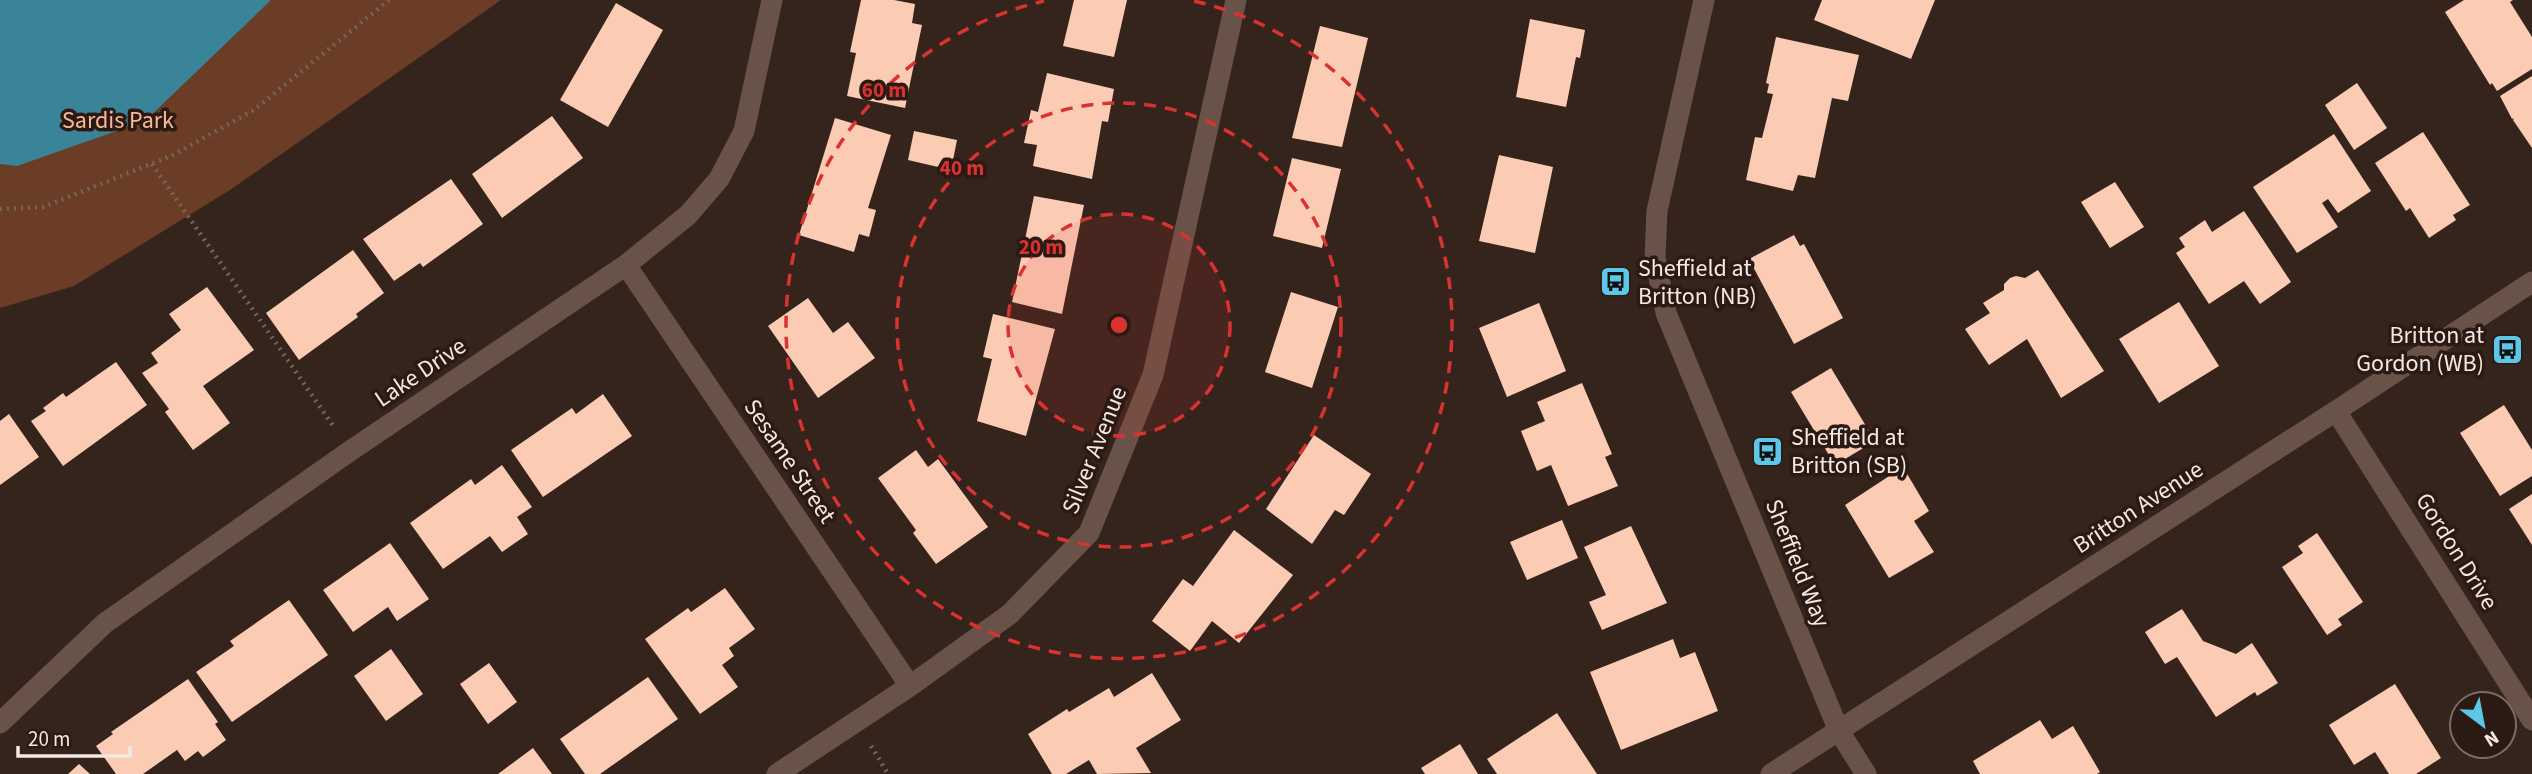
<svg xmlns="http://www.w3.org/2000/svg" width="2532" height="774" font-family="'Source Sans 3',sans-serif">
<rect width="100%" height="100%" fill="#35241c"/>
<path fill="#6b3d27" d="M 0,0 L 501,0 L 230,190 L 74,286 L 0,308 Z"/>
<path fill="#3a849a" d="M 0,0 L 271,0 L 145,121 L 17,166 L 0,164 Z"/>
<path fill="#fccbb4" d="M 861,0 L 894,0 L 915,4 L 912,23 L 922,25 L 905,108 L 847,96 L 856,53 L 850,52 Z
M 1074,0 L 1127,0 L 1114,57 L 1063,46 Z
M 1822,0 L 1935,0 L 1911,59 L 1814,20 Z
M 2464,0 L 2513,0 L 2510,2 L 2532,37 L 2532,69 L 2497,91 L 2492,83 L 2490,85 L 2445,12 Z
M 616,3 L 663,30 L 608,127 L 560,100 Z
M 1530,19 L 1585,30 L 1580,58 L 1576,57 L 1566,107 L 1516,97 Z
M 1320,26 L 1368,38 L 1342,147 L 1292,138 Z
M 1776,37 L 1859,55 L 1848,101 L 1832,98 L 1815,178 L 1798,175 L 1793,191 L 1746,180 L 1755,137 L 1762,138 L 1773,94 L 1767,93 L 1769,84 L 1766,83 Z
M 1047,73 L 1114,89 L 1108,122 L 1102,121 L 1092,179 L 1033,166 L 1037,145 L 1024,143 L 1031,110 L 1038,112 Z
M 2532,76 L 2532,148 L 2513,120 L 2514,118 L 2512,119 L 2500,96 Z
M 2357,83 L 2387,128 L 2354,150 L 2325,105 Z
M 552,116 L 583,158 L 502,218 L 472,174 Z
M 835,118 L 891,135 L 868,208 L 876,210 L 869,237 L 859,234 L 854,252 L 799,235 Z
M 914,131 L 957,140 L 951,170 L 908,160 Z
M 2423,132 L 2470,205 L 2453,215 L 2456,220 L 2429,238 L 2410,208 L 2406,211 L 2375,163 Z
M 2334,134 L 2371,191 L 2338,213 L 2328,199 L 2322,203 L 2338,227 L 2297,253 L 2253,187 Z
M 1499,155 L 1553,167 L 1535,253 L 1479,241 Z
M 1292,158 L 1341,169 L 1322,248 L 1273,236 Z
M 451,179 L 483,224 L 423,267 L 420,263 L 394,281 L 363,239 Z
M 2115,182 L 2144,227 L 2110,248 L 2081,202 Z
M 1034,196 L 1084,205 L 1062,314 L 1012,302 Z
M 2244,211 L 2291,282 L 2260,304 L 2244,281 L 2209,304 L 2176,253 L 2185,247 L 2179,238 L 2205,220 L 2212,232 Z
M 1794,235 L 1800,246 L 1804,244 L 1843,318 L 1794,344 L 1749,259 Z
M 353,250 L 384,293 L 356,314 L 358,317 L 299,360 L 266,313 Z
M 2038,270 L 2104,371 L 2061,398 L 2027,339 L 1989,365 L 1965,329 L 1990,313 L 1983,303 L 2004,290 L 2004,284 L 2010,278 L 2016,276 L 2025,278 Z
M 207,287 L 254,350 L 203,386 L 230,423 L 193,450 L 165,412 L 169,409 L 142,373 L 158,363 L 151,353 L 181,330 L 169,314 Z
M 1291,292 L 1338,307 L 1312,388 L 1265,372 Z
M 808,298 L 833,333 L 848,322 L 875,358 L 818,398 L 768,326 Z
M 2179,302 L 2219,366 L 2159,403 L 2119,339 Z
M 1539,303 L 1566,371 L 1507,397 L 1479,328 Z
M 993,314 L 1055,329 L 1026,436 L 977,421 L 992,359 L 983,357 Z
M 116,362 L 147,405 L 63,466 L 31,421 L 46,411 L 43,408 L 63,393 L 66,397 Z
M 1831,368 L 1875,441 L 1835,465 L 1791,392 Z
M 1582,383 L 1612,454 L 1605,457 L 1618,486 L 1568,506 L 1551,465 L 1537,471 L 1521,431 L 1545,421 L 1537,402 Z
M 603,394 L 632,436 L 543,497 L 511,450 L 572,408 L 576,414 Z
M 2504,405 L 2532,450 L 2532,476 L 2500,496 L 2460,433 Z
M 9,414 L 39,457 L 0,485 L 0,421 Z
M 1314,435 L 1371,474 L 1344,515 L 1335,510 L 1312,544 L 1266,509 Z
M 916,450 L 928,467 L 938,459 L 988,527 L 936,564 L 913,533 L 916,530 L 878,478 Z
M 502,465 L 532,507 L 517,517 L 528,534 L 502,552 L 490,536 L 443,569 L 410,523 L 471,479 L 475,485 Z
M 1903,467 L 1929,511 L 1914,521 L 1934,552 L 1889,578 L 1845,505 Z
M 2532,494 L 2532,545 L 2509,509 Z
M 1562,520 L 1578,558 L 1527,580 L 1510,542 Z
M 1631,526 L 1667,603 L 1602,630 L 1589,602 L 1606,595 L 1584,547 Z
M 1234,530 L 1293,575 L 1239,643 L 1212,621 L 1190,651 L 1152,621 L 1183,579 L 1193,586 Z
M 2317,533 L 2363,602 L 2338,619 L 2342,625 L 2327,635 L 2282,567 L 2303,553 L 2298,546 Z
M 390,543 L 429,599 L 397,621 L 388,607 L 353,632 L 323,590 Z
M 725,588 L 755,629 L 729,648 L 734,656 L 722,665 L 738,687 L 700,714 L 645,639 L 688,608 L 691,612 Z
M 289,600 L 328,655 L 232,722 L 196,672 L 234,646 L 230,641 Z
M 2182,609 L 2203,641 L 2236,654 L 2252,643 L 2278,683 L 2257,696 L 2255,692 L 2216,717 L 2177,657 L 2165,664 L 2145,632 Z
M 1673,639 L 1680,658 L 1695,652 L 1718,711 L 1621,750 L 1590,672 Z
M 391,649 L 423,694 L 386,721 L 354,676 Z
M 489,663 L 517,702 L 488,724 L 460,684 Z
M 1152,673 L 1181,720 L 1136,748 L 1151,773 L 1097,774 L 1089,760 L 1066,774 L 1052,774 L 1028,734 L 1067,709 L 1069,712 L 1109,688 L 1114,697 Z
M 648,677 L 678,719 L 600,774 L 585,774 L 560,739 Z
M 188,679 L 218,722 L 215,724 L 226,740 L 203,757 L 198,751 L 185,761 L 177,750 L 143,774 L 116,774 L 96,746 L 113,734 L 111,732 Z
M 2395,684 L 2441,758 L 2416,774 L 2389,774 L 2375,752 L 2354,765 L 2329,725 Z
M 1557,713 L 1597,774 L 1497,774 L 1487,759 Z
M 2040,720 L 2052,739 L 2073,726 L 2100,772 L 2097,774 L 1980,774 L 1973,761 Z
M 1460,744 L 1478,774 L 1425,774 L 1421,768 Z
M 533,748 L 552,774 L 498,774 Z
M 79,764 L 90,774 L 68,774 Z"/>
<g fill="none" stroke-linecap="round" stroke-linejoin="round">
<path stroke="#74655d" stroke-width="4.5" stroke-dasharray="2 5" stroke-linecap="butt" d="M 152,164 L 334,427
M 0,209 L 43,207 L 171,156 L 254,110 L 389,0
M 871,746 L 888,774"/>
<path stroke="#695247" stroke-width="21" d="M 1704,0 L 1657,211 L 1655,258 L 1666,313 L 1839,731 L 1866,774
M 626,265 L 910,686
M 2336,411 L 2532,720
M 0,723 L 105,623 L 350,451 L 626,265 L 688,215 L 719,179 L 744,131 L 772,0
M 777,774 L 910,686 L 1010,614 L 1089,533 L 1153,375 L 1236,0
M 1771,774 L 2336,411 L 2532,282"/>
</g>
<circle cx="1119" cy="325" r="111" fill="#d83231" fill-opacity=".12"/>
<g fill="none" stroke="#d83231" stroke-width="3.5" stroke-dasharray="12 9">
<circle cx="1119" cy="325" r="111"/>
<circle cx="1119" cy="325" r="222"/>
<path d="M1194 1A333 333 0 1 1 1044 1"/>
</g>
<defs>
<symbol id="bus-square" viewBox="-11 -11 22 22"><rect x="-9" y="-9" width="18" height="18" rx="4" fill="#5cc7e7" stroke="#2b1a13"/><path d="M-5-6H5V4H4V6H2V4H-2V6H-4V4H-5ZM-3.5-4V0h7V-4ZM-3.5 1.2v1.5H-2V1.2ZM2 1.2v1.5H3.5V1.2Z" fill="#111"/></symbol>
</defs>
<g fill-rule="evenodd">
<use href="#bus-square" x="1598" y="264" width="35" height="35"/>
<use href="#bus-square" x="2490" y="332" width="35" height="35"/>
<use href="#bus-square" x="1750" y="434" width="35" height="35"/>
</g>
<g text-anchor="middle" stroke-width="7" stroke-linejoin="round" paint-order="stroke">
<g font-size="24" fill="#fab899" stroke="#2b1a13">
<text x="118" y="128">Sardis Park</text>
</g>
<g font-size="24" fill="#f4e8e2" stroke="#2b1a13" text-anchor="start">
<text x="1638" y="276">Sheffield at<tspan x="1638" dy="28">Britton (NB)</tspan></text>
<text x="2484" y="343" text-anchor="end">Britton at<tspan x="2484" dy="28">Gordon (WB)</tspan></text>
<text x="1791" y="445">Sheffield at<tspan x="1791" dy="28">Britton (SB)</tspan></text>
</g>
<g font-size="24" fill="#f4e8e2" stroke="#2b1a13">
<text transform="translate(420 372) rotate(-34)" y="8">Lake Drive</text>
<text transform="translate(1094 450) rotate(-68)" y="8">Silver Avenue</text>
<text transform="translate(790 461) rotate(56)" y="8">Sesame Street</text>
<text transform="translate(2138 507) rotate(-33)" y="8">Britton Avenue</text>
<text transform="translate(2457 551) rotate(58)" y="8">Gordon Drive</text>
<text transform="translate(1798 563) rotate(68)" y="8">Sheffield Way</text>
</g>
</g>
<circle cx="1119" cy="325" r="10" fill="#d83231" stroke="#2b1a13" stroke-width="3.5"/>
<g font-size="21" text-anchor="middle" font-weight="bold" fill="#d83231" stroke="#2b1a13" stroke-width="7" stroke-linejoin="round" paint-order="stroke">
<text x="884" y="97">60 m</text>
<text x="962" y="175">40 m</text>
<text x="1041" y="254">20 m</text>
</g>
<g transform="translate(2483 725) rotate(148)"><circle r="33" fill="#2b1a13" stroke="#7b6c66" stroke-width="2"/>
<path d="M0-5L12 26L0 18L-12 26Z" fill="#5cc7e7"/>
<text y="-10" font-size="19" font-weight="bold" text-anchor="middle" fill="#f4e8e2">N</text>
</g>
<path d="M18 746v10h112v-10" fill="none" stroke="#f4e8e2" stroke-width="3.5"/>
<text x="28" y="746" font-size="21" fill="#f4e8e2" stroke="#2b1a13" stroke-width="5" paint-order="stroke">20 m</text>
</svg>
